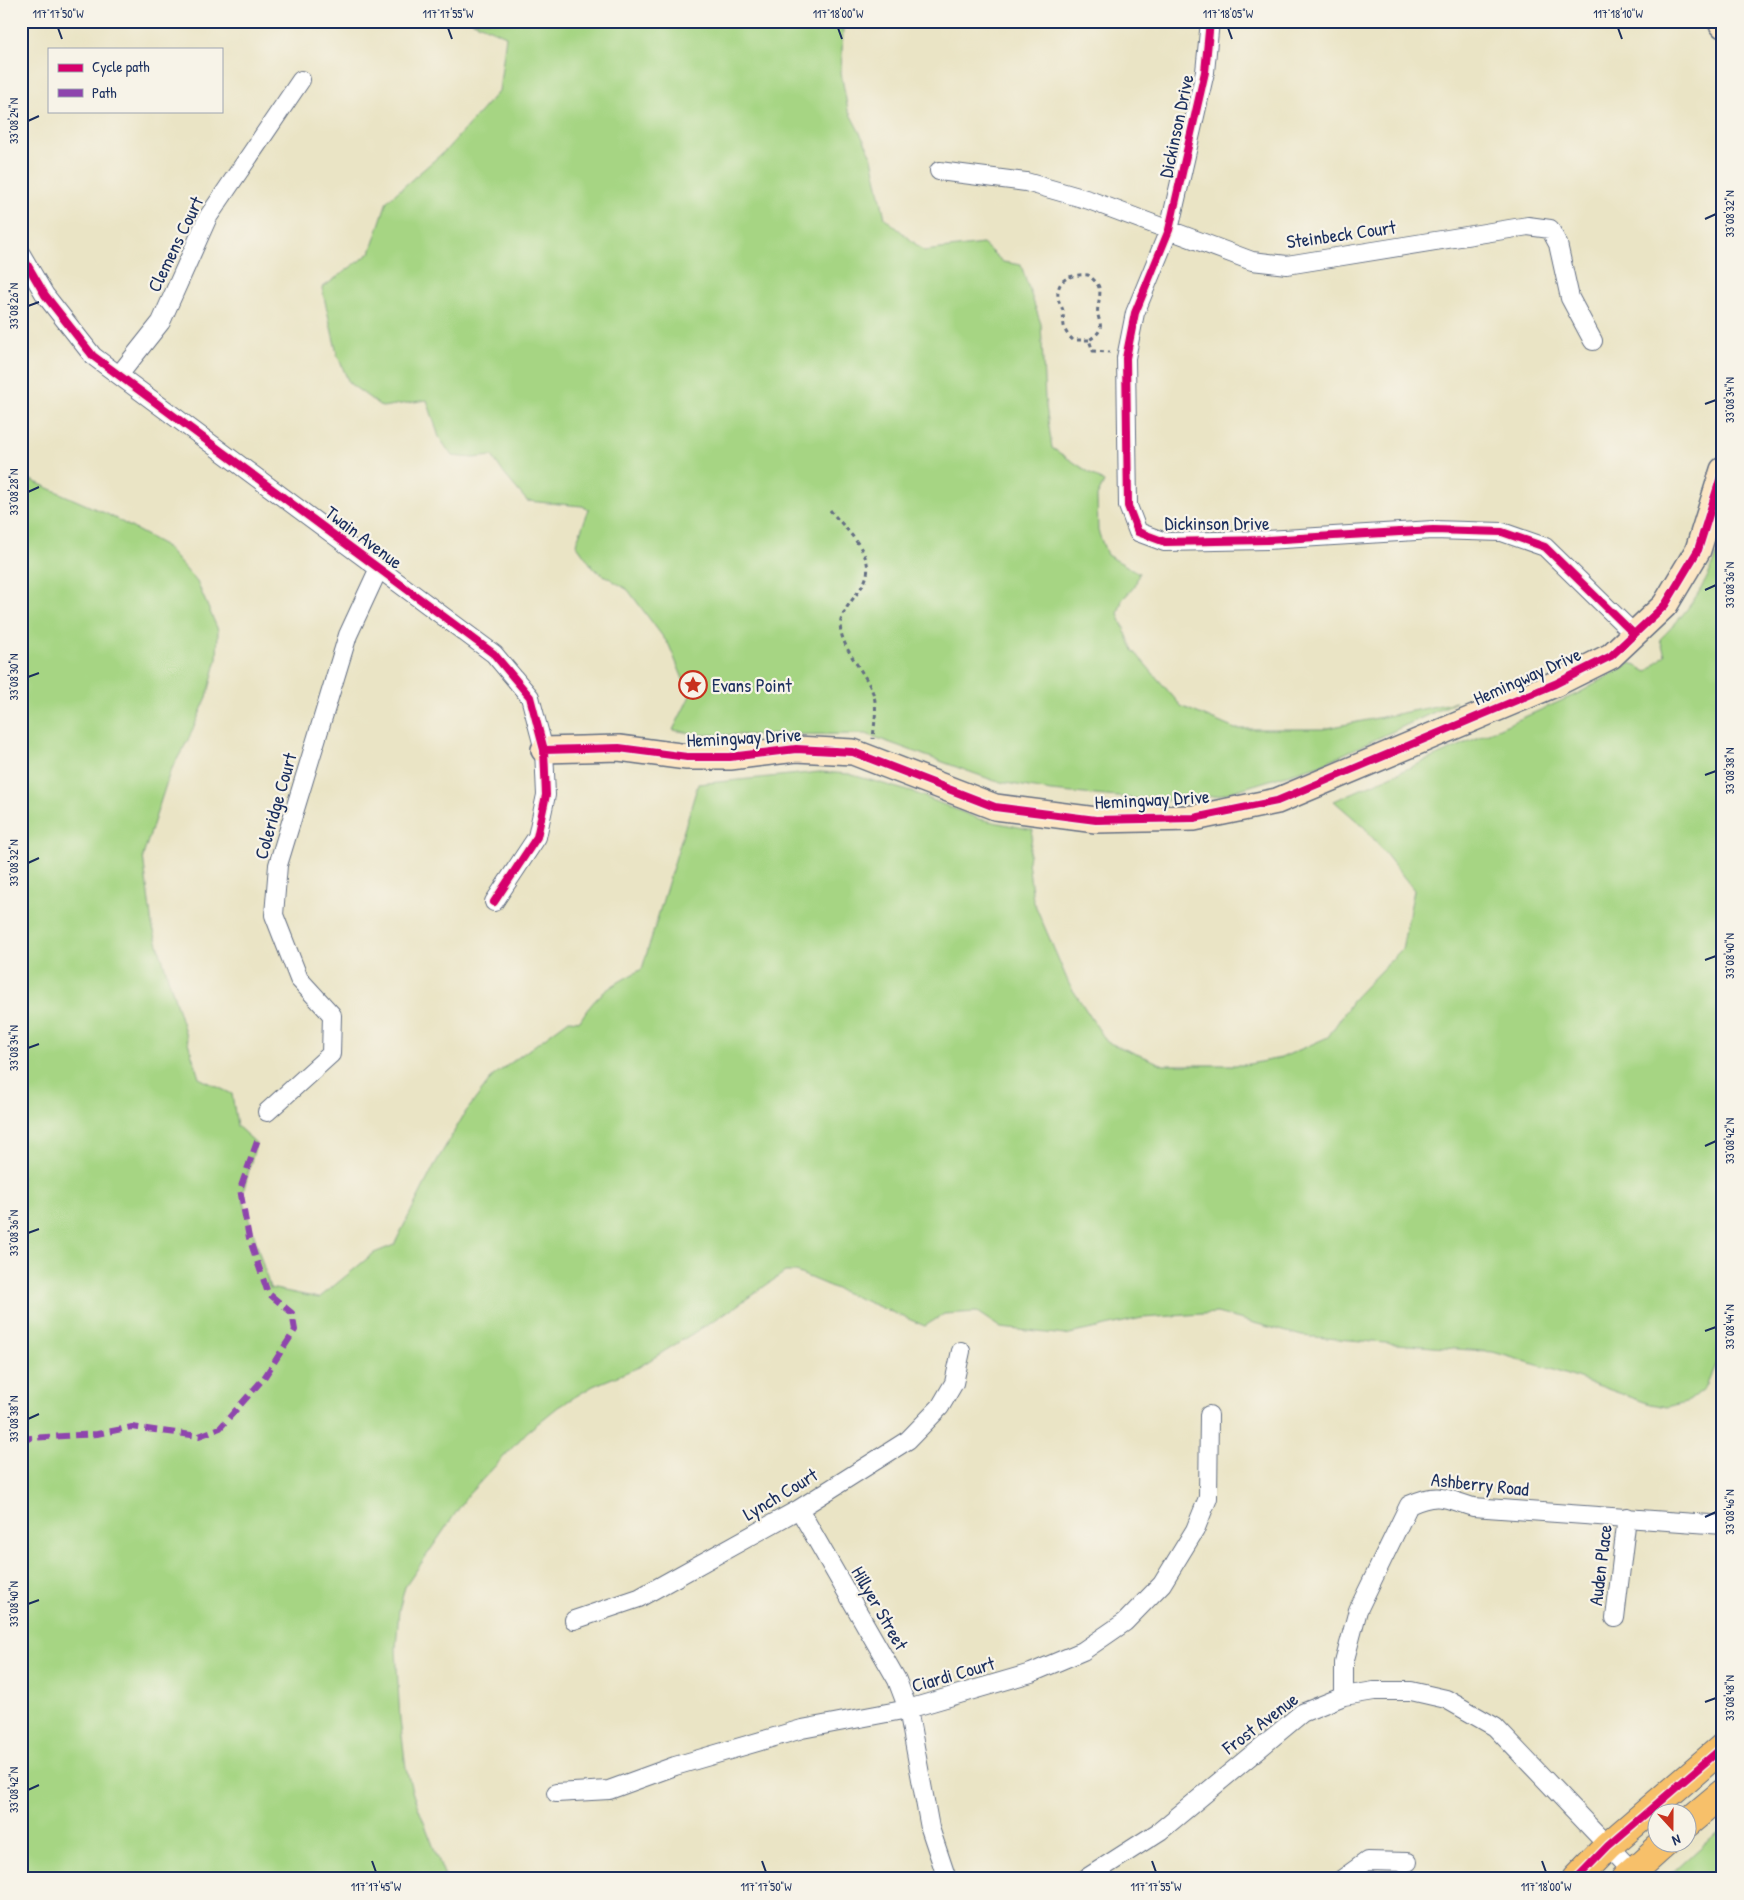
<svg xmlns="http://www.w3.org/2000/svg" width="1744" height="1900" font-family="'Patrick Hand',sans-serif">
<rect width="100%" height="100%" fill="#f7f3e8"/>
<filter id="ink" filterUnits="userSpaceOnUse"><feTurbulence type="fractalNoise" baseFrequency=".02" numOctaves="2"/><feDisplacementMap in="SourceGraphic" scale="10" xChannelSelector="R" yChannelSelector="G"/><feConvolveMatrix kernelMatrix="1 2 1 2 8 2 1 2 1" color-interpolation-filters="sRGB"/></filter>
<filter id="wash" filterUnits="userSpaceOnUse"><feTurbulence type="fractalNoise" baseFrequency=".0096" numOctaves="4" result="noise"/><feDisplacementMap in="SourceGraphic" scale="20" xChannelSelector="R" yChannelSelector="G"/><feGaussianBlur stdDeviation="1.12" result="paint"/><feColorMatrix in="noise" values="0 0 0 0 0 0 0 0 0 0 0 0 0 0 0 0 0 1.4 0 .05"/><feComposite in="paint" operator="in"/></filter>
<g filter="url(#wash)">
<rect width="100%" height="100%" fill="#eae4c5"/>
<path fill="#a6d583" stroke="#608270" d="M 471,21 L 839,21 L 843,30 L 841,73 L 848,110 L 871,154 L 885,218 L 924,251 L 983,244 L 1003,262 L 1021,265 L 1041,324 L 1045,399 L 1052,448 L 1104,482 L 1097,496 L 1098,531 L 1107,555 L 1139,573 L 1135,586 L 1122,600 L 1118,614 L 1133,650 L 1181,706 L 1235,729 L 1323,729 L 1456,702 L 1320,765 L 1217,796 L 1163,801 L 1051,791 L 995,781 L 866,734 L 703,735 L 673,730 L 690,696 L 669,645 L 628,590 L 594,569 L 576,544 L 589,509 L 582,506 L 527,501 L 505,475 L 492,456 L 473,458 L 452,456 L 439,437 L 427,400 L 382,407 L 349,383 L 337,354 L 322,288 L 370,253 L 387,201 L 446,150 L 499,91 L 506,36 Z
M 21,473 L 26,478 L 107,514 L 164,545 L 197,582 L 218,630 L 217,659 L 207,697 L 188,740 L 170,772 L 143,856 L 152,925 L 199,1078 L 232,1094 L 237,1126 L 256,1143 L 242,1196 L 270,1288 L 319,1298 L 374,1253 L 394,1245 L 434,1166 L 465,1113 L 493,1076 L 569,1020 L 580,1021 C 597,992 613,985 642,969 L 698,784 L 820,772 L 849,774 L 915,793 L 979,819 L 1033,830 L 1028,861 L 1033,900 L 1069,984 L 1107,1042 L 1164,1065 L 1244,1065 L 1281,1058 L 1328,1037 L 1355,997 L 1402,949 L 1414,890 L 1365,828 L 1334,801 L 1579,693 L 1631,663 L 1647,672 L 1665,655 L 1660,639 C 1691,609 1710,580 1723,538 L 1723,1347 L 1705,1388 L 1689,1401 L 1667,1407 L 1650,1404 L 1551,1369 L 1493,1352 L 1302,1336 L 1217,1313 L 1142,1318 L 1065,1335 L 1001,1328 L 977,1312 L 944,1314 L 925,1326 L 796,1272 L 785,1272 L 732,1309 L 639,1367 L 593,1386 L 558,1407 L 527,1432 L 468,1495 L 405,1587 L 399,1610 L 396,1648 L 400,1720 L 406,1768 L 413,1794 L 446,1879 L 21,1879 Z
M 1723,1827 L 1723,1879 L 1666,1879 Z"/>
</g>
<g filter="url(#ink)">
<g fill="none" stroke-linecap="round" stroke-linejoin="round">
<defs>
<path id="street" d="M 1210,21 L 1205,72 L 1169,230 L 1135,313 L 1126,358 L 1128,506 L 1138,532 L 1165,542 L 1267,540 L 1433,530 L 1502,532 L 1545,547 L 1634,634
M 939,171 L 1026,182 L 1089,200 L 1252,261 L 1287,265 L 1528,226 L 1550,229 L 1558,244 L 1570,298 L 1593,341
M 21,254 L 45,295 L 93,356 L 494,654 L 530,697 L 544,750 L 546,795 L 537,837 L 494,902
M 119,375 L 161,322 L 208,217 L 301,80
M 267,1112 L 331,1054 L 332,1015 L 299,979 L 274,915 L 278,865 L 348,635 L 379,568
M 799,1509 L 897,1680 L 908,1709 L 930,1828 L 947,1879
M 1615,1618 L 1627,1517
M 574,1620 L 639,1598 L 799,1509 L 908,1440 L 940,1407 L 954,1383 L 961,1351
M 1344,1696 L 1344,1663 L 1358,1610 L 1409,1505 C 1438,1492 1444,1498 1473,1507 L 1723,1525
M 556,1793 L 609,1790 L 675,1766 L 802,1729 L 908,1709 L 1031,1673 L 1083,1651 L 1125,1622 L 1162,1584 L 1195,1530 L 1208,1498 L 1209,1415
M 1085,1879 L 1160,1831 L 1302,1713 L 1344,1696 L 1374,1691 L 1411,1691 L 1446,1699 L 1495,1727 L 1632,1871
M 1342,1879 L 1367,1861 L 1408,1862"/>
<path id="secondary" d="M 1720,21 L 1723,25
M 544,750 L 619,748 L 687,757 L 730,757 L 796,749 L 853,752 L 995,807 L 1096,820 L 1194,818 L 1277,801 L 1555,684 L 1611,656 L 1665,605 L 1698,550 L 1723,470"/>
<path id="primary" d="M 1686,1824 L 1723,1793
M 1576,1879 L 1608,1846 L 1723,1747
M 1625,1879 L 1666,1842"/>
</defs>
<use href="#street" stroke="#636e82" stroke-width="20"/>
<use href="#secondary" stroke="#636e82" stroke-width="28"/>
<use href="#primary" stroke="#636e82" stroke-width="30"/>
<path stroke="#636e82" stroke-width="3" stroke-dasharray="4 4" stroke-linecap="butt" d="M 1089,340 L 1073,340 C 1062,330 1064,325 1063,311 C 1062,306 1058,302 1058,297 C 1056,277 1074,274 1088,275 C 1102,286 1101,290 1098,306 C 1095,322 1110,327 1089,340 L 1093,351 L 1110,352
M 830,510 C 842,525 863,544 867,563 C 873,590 835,605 841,632 C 846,654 865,672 873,693 C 878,706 874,725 873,739"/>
<use href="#street" stroke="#fff" stroke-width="18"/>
<use href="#secondary" stroke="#fce6c4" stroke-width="25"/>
<use href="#primary" stroke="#f7c06b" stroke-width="28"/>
<path stroke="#8e44ad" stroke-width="6" stroke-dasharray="12 6" stroke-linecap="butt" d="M 21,1442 L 30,1438 L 97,1434 L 132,1427 L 199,1436 L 220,1428 L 264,1378 L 295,1330 L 292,1313 L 268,1293 L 249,1238 L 240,1189 L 259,1136"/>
<defs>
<path id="cycleway" d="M 1210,21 L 1205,72 L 1169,230 L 1135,313 L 1126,358 L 1128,506 L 1138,532 L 1165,542 L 1267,540 L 1433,530 L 1502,532 L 1545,547 L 1634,634
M 21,254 L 45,295 L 93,356 L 494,654 L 530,697 L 544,750 L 546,795 L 537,837 L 494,902
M 544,750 L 619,748 L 687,757 L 730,757 L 796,749 L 853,752 L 995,807 L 1096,820 L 1194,818 L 1277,801 L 1555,684 L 1611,656 L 1665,605 L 1698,550 L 1723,470
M 1576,1879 L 1608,1846 L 1723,1747"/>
</defs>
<use href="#cycleway" stroke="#f7f3e8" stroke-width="11"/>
<use href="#cycleway" stroke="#d6006c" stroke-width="8"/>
</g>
</g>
<path fill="none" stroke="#1b2f5e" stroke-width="2" d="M 58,28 L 62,39M 448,28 L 452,39M 838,28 L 842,39M 1228,28 L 1232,39M 1618,28 L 1622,39M 28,121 L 39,116M 1705,219 L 1716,214M 28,306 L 39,302M 1705,404 L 1716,400M 28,492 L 39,487M 1705,590 L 1716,585M 28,677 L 39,673M 1705,775 L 1716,771M 28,863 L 39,858M 1705,960 L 1716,956M 28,1048 L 39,1044M 1705,1146 L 1716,1141M 28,1233 L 39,1229M 1705,1331 L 1716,1327M 28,1419 L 39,1414M 1705,1517 L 1716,1512M 28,1604 L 39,1600M 1705,1702 L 1716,1698M 28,1790 L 39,1785M 372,1861 L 376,1872M 762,1861 L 766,1872M 1152,1861 L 1156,1872M 1542,1861 L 1546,1872"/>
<defs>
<symbol id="sight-ring" viewBox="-11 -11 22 22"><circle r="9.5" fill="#f7f3e8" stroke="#c8321e" stroke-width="1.5"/><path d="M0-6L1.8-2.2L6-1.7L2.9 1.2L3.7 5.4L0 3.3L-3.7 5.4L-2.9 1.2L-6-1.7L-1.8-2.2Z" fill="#c8321e"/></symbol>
</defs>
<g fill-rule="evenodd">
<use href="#sight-ring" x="677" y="669" width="32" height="32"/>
</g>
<g text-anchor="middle" stroke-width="4.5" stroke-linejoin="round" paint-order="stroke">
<g font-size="19" fill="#1b2f5e" stroke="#f7f3e8">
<text transform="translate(1176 126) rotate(-78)" y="7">Dickinson Drive</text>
<text transform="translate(1341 234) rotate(-8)" y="7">Steinbeck Court</text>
<text transform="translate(175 244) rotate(-64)" y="7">Clemens Court</text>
<text x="1217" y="530">Dickinson Drive</text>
<text transform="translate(364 537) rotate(37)" y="7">Twain Avenue</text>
<text transform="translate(1527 676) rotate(-24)" y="7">Hemingway Drive</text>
<text transform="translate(744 737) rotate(-3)" y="7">Hemingway Drive</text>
<text transform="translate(1152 799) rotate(-3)" y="7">Hemingway Drive</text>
<text transform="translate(275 806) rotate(-74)" y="7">Coleridge Court</text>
<text transform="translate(1480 1484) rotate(6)" y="7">Ashberry Road</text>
<text transform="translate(780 1494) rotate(-31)" y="7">Lynch Court</text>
<text transform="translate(1600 1565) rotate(-83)" y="7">Auden Place</text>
<text transform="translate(880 1608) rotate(60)" y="7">Hillyer Street</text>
<text transform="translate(953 1674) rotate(-16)" y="7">Ciardi Court</text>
<text transform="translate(1260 1723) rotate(-37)" y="7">Frost Avenue</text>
</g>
<g font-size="19" fill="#1b2f5e" stroke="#f7f3e8" text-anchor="start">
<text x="712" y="692">Evans Point</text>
</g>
</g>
<rect width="1744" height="1900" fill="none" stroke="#f7f3e8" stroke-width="55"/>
<rect x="48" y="48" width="175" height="65" fill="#f7f3e8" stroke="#9fa5b1"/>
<rect x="58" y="64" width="25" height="8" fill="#d6006c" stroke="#9fa5b1"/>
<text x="92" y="72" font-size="15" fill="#1b2f5e">Cycle path</text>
<rect x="58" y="89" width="25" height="8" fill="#8e44ad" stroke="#9fa5b1"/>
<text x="92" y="98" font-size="15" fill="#1b2f5e">Path</text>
<g transform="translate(1672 1828) rotate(159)"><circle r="24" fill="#f7f3e8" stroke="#9fa5b1"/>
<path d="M0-4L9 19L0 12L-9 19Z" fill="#c8321e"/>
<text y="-8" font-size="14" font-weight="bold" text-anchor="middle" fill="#1b2f5e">N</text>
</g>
<rect x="28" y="28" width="1688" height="1844" fill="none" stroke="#1b2f5e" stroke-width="2"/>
<g font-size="12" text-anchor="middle" fill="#1b2f5e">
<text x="58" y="18">117°17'50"W</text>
<text x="448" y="18">117°17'55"W</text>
<text x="838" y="18">117°18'00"W</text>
<text x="1228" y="18">117°18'05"W</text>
<text x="1618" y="18">117°18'10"W</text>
<text transform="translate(14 121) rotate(-90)" y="4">33°08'24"N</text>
<text transform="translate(1730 214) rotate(-90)" y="4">33°08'32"N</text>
<text transform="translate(14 306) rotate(-90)" y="4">33°08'26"N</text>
<text transform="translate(1730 400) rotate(-90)" y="4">33°08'34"N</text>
<text transform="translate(14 492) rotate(-90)" y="4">33°08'28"N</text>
<text transform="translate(1730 585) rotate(-90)" y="4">33°08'36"N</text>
<text transform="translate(14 677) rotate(-90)" y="4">33°08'30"N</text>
<text transform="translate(1730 771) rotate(-90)" y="4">33°08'38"N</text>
<text transform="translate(14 863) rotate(-90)" y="4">33°08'32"N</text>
<text transform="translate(1730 956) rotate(-90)" y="4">33°08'40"N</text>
<text transform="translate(14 1048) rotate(-90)" y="4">33°08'34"N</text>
<text transform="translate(1730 1141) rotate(-90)" y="4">33°08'42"N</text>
<text transform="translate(14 1233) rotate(-90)" y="4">33°08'36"N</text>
<text transform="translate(1730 1327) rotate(-90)" y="4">33°08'44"N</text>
<text transform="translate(14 1419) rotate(-90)" y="4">33°08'38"N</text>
<text transform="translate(1730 1512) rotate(-90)" y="4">33°08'46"N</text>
<text transform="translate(14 1604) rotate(-90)" y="4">33°08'40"N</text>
<text transform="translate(1730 1698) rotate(-90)" y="4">33°08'48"N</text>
<text transform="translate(14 1790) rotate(-90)" y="4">33°08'42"N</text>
<text x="376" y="1891">117°17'45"W</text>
<text x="766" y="1891">117°17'50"W</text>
<text x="1156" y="1891">117°17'55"W</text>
<text x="1546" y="1891">117°18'00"W</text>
</g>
</svg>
